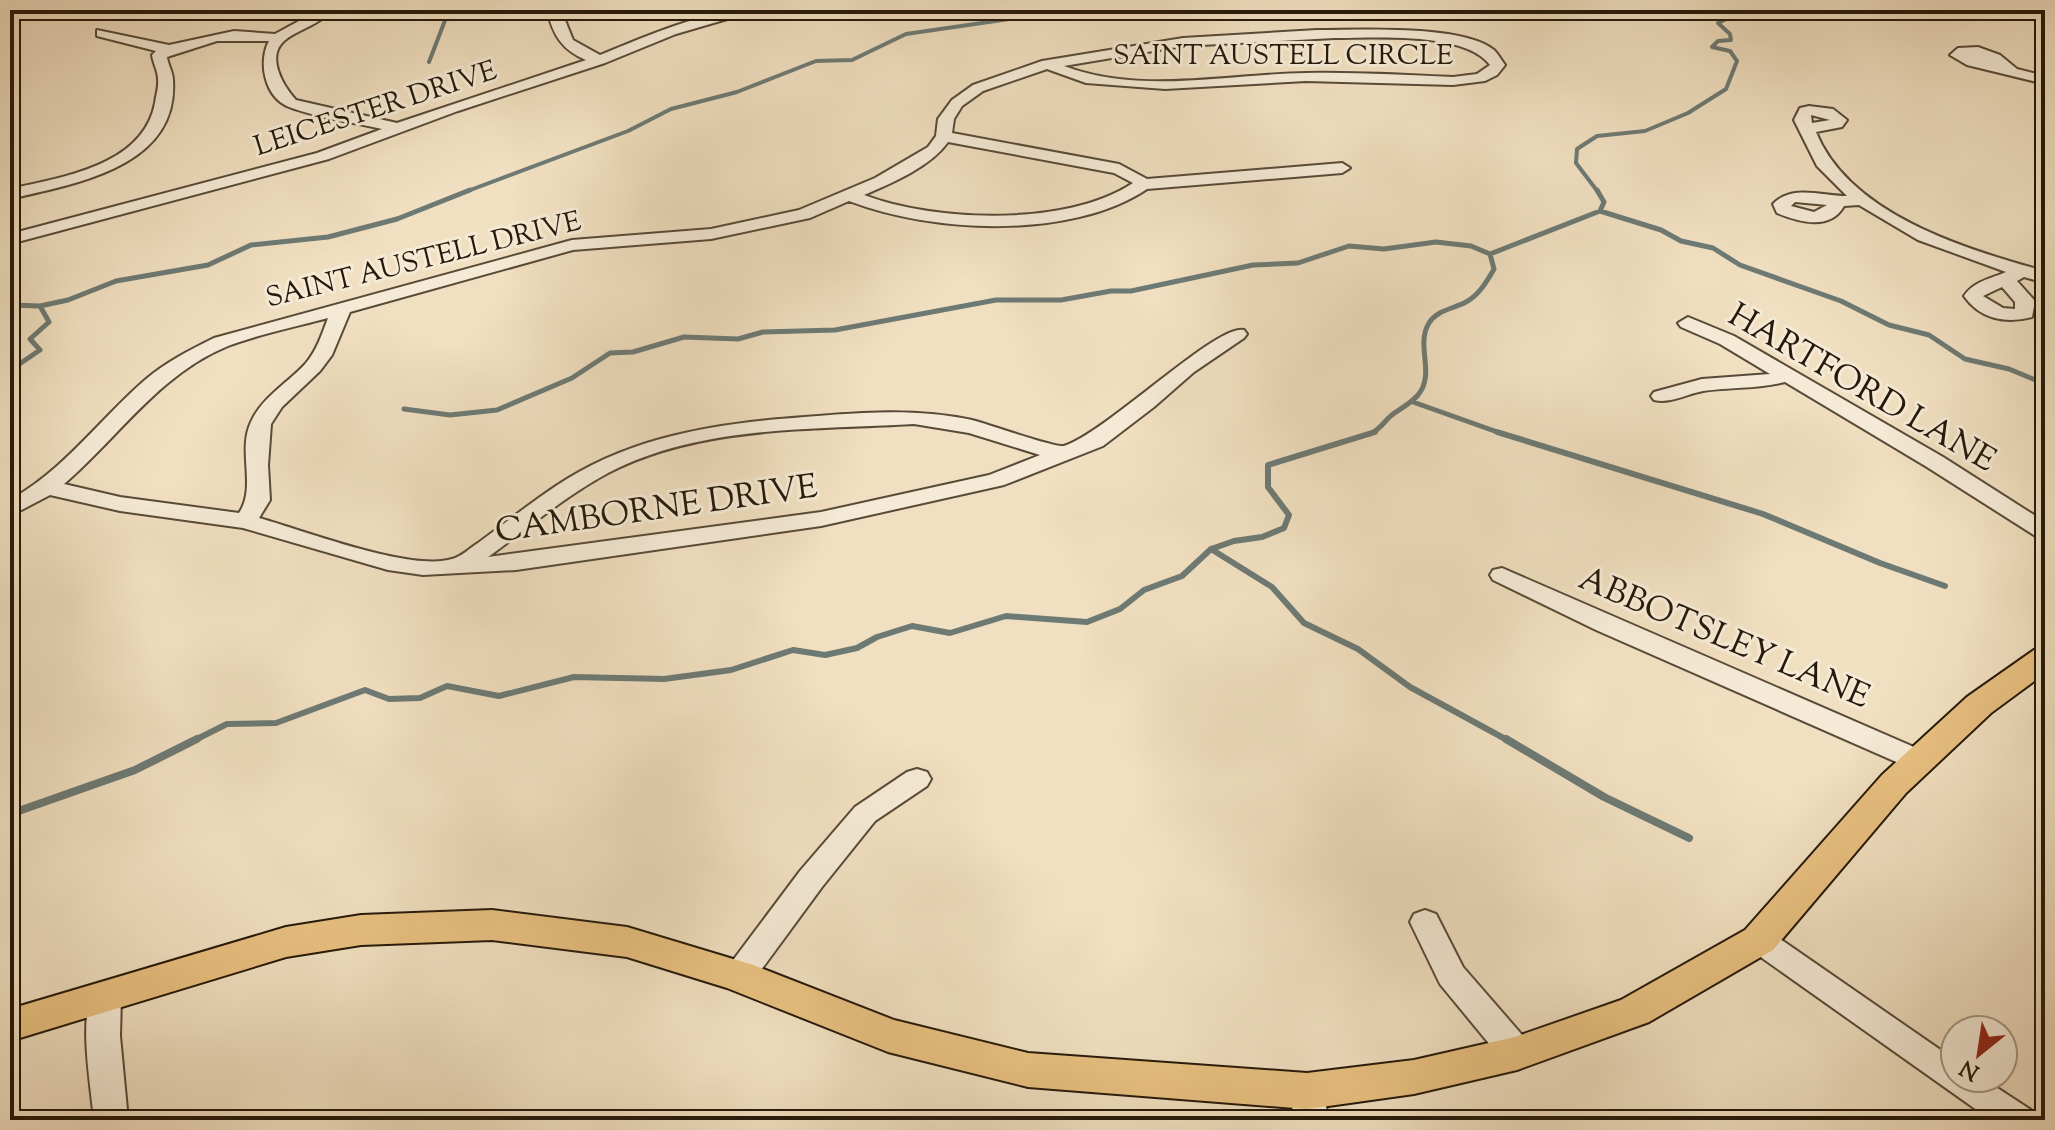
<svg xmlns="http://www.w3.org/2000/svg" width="2055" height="1130" font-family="'Sorts Mill Goudy',serif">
<rect width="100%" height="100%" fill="#f0dfc0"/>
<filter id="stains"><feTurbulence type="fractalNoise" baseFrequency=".0025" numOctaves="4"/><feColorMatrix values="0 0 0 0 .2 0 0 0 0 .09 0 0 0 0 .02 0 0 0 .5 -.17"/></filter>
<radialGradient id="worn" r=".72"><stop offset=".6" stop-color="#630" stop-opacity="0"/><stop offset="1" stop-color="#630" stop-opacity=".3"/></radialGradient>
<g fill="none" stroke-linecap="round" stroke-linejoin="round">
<path stroke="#6d7a74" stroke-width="4" d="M 1712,10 L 1740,10
M 429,62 L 449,10
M 465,192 L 628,131 L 671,109 L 737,92 L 816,61 L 852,60 L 906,34 L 1072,10
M 1598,192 L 1576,163 L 1577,149 L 1597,136 L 1645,131 L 1688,113 L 1726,89 L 1737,61 L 1730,51 L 1712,47 L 1718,41 L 1731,40 L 1730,34 L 1718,23 L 1745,10"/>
<path stroke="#6d7a74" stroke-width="5" d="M 1600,211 L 1661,230 L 1681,241 L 1713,248 L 1740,265 L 1841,301 L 1889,325 L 1929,335 L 1965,359 L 2009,369 L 2045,384
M 10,305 L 40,306 L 68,300 L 116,281 L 208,265 L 251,245 L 328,237 L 397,219 L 470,190
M 10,374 L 12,369 L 40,350 L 30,339 L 49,322 L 40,306
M 1413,402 L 1503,434
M 404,409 L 450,415 L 497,410 L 572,378 L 610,353 L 633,352 L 684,337 L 738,339 L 763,332 L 835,330 L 996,300 L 1061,300 L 1111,291 L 1131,291 L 1253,265 L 1298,263 L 1349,246 L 1384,249 L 1436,242 L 1471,246 L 1490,254
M 1370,434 C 1381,429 1384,421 1393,414 C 1402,408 1411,403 1418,395 C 1436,373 1415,346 1429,323 C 1437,310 1453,309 1466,302 C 1479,295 1487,281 1494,269 L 1490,254 L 1600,211 L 1604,202 L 1597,190"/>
<path stroke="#6d7a74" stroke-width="6" d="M 1497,432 L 1763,514 L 1880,563 L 1945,586
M 1211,549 L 1272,587 L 1304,623 L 1358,649 L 1410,687 L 1509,741
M 193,741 L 227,724 L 276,723 L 365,690 L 389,699 L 420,698 L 447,686 L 499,696 L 574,677 L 664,679 L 731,670 L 793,650 L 825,655 L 857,648 L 877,637 L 912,626 L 950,633 L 1006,616 L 1087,622 L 1120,609 L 1144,590 L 1182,576 L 1211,549 L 1234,541 L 1262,537 L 1284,528 L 1289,515 L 1268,487 L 1268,465 L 1375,432"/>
<path stroke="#6d7a74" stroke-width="8" d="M 1506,739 L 1604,797 L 1689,838
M 10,814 L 135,770 L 197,739"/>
<defs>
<path id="minor" d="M 310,10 L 324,10 L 324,17 C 313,27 295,31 284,41 C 266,57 283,86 296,100 L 397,123 L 586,60 C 562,50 553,35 547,10 L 561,10 L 573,40 L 600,55 C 650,35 703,10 758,10 L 676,34 L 605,63 L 458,111 L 329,159 L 10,244 L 10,234 L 317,153 L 382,129 C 352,122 317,118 289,107 C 264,97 258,61 269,41 L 217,41 L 167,57 C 168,65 173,72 173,80 C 179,168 73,184 10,199 L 10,189 C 62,177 143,166 155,103 C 156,95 159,87 158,79 C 158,71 153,63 152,55 L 156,51 L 97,36 L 97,30 L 169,45 L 234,31 L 275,34 L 310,15 Z
M 1317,30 C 1358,30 1463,24 1494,50 C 1498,54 1502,61 1505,65 L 1497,75 L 1485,81 L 1453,85 L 1306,81 L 1165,89 L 1086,83 L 1047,69 L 983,91 L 962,106 L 954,119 L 952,133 L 1119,164 L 1147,179 L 1342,163 L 1350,168 L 1342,173 L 1147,189 C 1071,240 932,233 849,201 L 810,218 L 711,239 L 573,250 L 350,312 L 332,355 L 320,371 L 282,407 L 271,424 L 268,465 L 270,500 L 259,518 C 303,530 411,572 452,559 C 461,557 470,548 478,543 C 504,524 529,504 556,486 C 623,441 700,426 779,419 C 843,414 909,406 972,420 C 988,424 1055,448 1064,446 C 1107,432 1217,323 1244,330 L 1247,334 L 1244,338 L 1194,372 L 1154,407 L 1103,446 L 1004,485 L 821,526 L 516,570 L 423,575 L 388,570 L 243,528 L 120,511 L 50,495 L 10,516 L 10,500 C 64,470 99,420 145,380 C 166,362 190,350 214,338 L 572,240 L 711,229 L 799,210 L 875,178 L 928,147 L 936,136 L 938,119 L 952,100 L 973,85 L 1042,61 L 1183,38 ZM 1334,38 C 1374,38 1465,31 1490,65 L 1477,74 L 1453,77 C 1404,75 1355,72 1306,73 C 1227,74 1141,95 1064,66 L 1183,46 ZM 948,142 L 1114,173 L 1133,183 C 1067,227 936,222 864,195 C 892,183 930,167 948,142 ZM 328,318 C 322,334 317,350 306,363 C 288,383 262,397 251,422 C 237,451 257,487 239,513 L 120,497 L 64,484 C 118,438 159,374 228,346 C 259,334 295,327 328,318 ZM 914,424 L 969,433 L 1040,455 L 989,475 L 821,512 L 488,557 C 527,529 565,496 608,473 C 700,425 813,430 914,424 Z
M 1978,47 L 2000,55 L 2017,69 L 2045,76 L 2045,84 L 1967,65 L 1950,55 L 1958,48 Z
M 1809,106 L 1833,109 L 1847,120 L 1842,127 L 1816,132 C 1849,214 1966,250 2045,271 L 2045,283 L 2024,277 L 2017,281 L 2035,301 L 2032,317 C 2005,324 1980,319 1964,296 C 1974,281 1990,279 2006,272 L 1918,240 L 1859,205 L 1844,206 C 1830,231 1799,222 1777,213 L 1773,204 C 1792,184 1822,196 1847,196 L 1817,166 L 1794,120 L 1800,108 ZM 1811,115 L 1830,120 L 1812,123 ZM 1795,202 L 1827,205 L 1814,212 L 1791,206 ZM 2002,287 L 2015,302 L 2015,309 L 2003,308 L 1983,296 Z
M 1688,317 L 1734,336 L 1943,457 L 2045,522 L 2045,539 L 2037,537 L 1927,467 L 1785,382 C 1757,389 1731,387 1703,391 C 1687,394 1670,404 1654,400 L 1651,396 L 1654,392 L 1702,379 L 1770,374 L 1720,344 L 1681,327 L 1678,323 Z
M 1502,568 L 1930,754 L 1934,761 L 1930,768 L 1920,770 L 1910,768 L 1596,630 L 1493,580 L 1490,575 L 1493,570 Z
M 917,769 L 927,772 L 931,779 L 927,786 L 875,821 L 822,887 L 750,985 L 739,988 L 728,985 L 723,976 L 728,967 L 800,871 L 855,807 L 907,772 Z
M 1425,910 L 1436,914 L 1463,967 L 1529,1043 L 1534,1053 L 1529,1063 L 1517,1066 L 1505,1063 L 1440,984 L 1410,922 L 1414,914 Z
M 1759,928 L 1770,932 L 1955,1060 L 1955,1078 L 1982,1078 L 2031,1110 L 2036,1120 L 1991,1120 L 1748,948 L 1743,940 L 1748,932 Z
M 105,984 L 116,988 L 121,997 L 120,1036 L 128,1120 L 94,1120 C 91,1086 78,1018 94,988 Z
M 1307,1077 L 1319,1081 L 1324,1091 L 1328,1120 L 1294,1120 L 1290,1091 L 1295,1081 Z"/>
<path id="major" d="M 2045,647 L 2045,673 L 1991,713 L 1906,793 L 1773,950 L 1649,1022 L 1517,1070 L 1414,1094 L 1307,1109 L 1028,1087 L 888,1052 L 727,988 L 627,957 L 492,940 L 361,945 L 286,957 L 10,1041 L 10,1009 L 286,927 L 361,915 L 492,910 L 627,927 L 753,965 L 894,1020 L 1028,1053 L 1307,1073 L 1414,1060 L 1515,1037 L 1621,1000 L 1745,930 L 1882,775 L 1967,697 L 2034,650 Z"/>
</defs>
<use href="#minor" stroke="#584a38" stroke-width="4"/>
<use href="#major" stroke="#26190a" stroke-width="4"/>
<use href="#minor" fill="#f5ead6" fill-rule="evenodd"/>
<use href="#major" fill="#e8c080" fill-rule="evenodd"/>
</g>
<g text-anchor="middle" stroke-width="6" stroke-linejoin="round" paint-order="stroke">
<g font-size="28" fill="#26190a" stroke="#f5ead6">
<text x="1283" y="64">SAINT AUSTELL CIRCLE</text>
<text transform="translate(375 107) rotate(-18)" y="10">LEICESTER DRIVE</text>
<text transform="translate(423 258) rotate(-14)" y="10">SAINT AUSTELL DRIVE</text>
</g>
<g font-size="34" fill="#26190a" stroke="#f5ead6">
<text transform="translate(1863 386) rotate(30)" y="12">HARTFORD LANE</text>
<text transform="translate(656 507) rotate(-8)" y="12">CAMBORNE DRIVE</text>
<text transform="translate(1725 636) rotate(23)" y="12">ABBOTSLEY LANE</text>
</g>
</g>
<rect width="2055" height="1130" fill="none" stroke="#f0dfc0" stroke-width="40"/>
<rect x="12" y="12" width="2031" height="1106" fill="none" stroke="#26190a" stroke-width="4"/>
<rect x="20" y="20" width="2015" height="1090" fill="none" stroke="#26190a" stroke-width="2"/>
<g transform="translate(1979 1054) rotate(210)"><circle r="38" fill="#f5ead6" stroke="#a29684" stroke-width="2"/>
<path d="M0-6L14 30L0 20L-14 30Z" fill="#8f2418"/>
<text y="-12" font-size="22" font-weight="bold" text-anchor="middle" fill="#26190a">N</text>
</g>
<rect width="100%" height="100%" filter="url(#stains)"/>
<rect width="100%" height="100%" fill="url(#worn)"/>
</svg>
